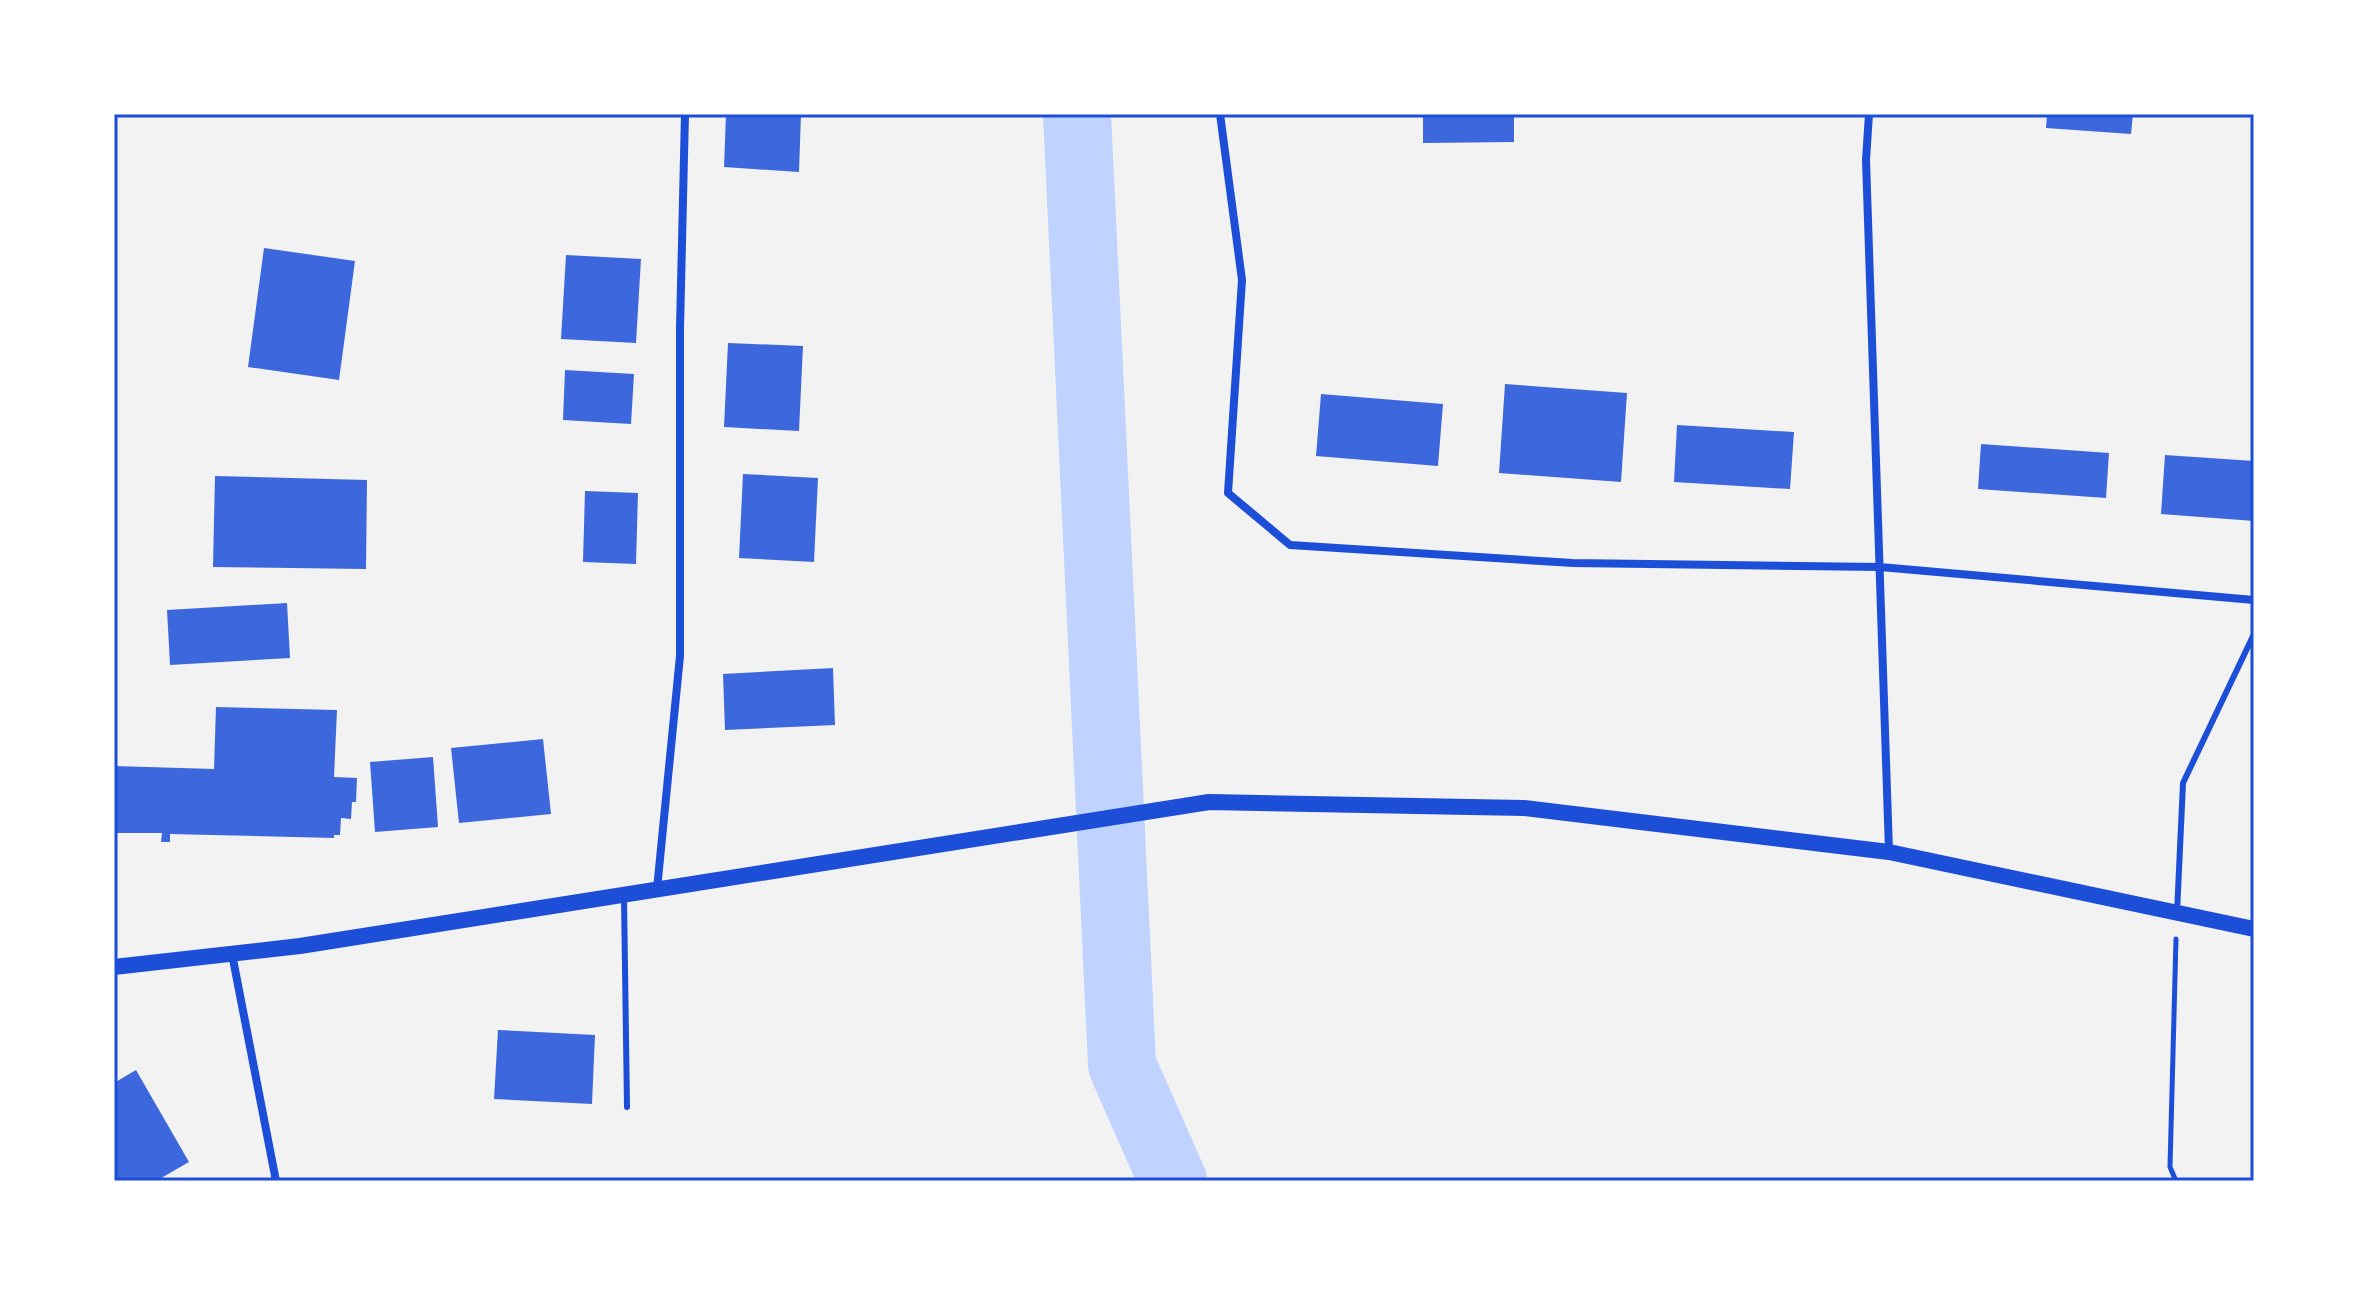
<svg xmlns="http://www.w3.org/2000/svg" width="2368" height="1295" font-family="'Source Sans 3',sans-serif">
<rect width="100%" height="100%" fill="#f2f2f2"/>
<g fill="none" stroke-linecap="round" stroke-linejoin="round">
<path stroke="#bfd3fe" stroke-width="68" d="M 1077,114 L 1122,1065 L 1173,1181"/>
</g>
<path fill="#3d67dc" d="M 726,114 L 801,114 L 799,172 L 724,167 Z
M 1423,114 L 1514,114 L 1514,142 L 1423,143 Z
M 2047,114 L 2133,114 L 2131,134 L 2046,128 Z
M 264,248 L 355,261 L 339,380 L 248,367 Z
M 566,255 L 641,259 L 636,343 L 561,339 Z
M 728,343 L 803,346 L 799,431 L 724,427 Z
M 565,370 L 634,374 L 631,424 L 563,420 Z
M 1505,384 L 1627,393 L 1621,482 L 1499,473 Z
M 1321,394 L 1443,404 L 1438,466 L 1316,456 Z
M 1677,425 L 1794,432 L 1790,489 L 1674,482 Z
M 1981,444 L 2109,453 L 2106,498 L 1978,489 Z
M 2165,455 L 2254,461 L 2254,521 L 2161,514 Z
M 743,474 L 818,478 L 814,562 L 739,558 Z
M 215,476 L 367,480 L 366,569 L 213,567 Z
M 585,491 L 638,493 L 636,564 L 583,562 Z
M 287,603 L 290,658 L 170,665 L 167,610 Z
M 833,668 L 835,725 L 725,730 L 723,674 Z
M 216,707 L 337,710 L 334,777 L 357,778 L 356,802 L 352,802 L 351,819 L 341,818 L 340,835 L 334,835 L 334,838 L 170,834 L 170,842 L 161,842 L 162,833 L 114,833 L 114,766 L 214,769 Z
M 543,739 L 551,814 L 459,823 L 451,748 Z
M 433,757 L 438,827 L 375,832 L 370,762 Z
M 498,1030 L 595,1035 L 592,1104 L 494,1099 Z
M 136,1070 L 189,1162 L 156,1181 L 117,1181 L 114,1176 L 114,1083 Z"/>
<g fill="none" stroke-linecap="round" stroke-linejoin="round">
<path stroke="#1d4ed8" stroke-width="5" d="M 2176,1181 L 2170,1167 L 2176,939"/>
<path stroke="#1d4ed8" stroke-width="6" d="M 624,898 L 627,1107
M 2177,913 L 2183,783 L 2254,634"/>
<path stroke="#1d4ed8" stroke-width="8" d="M 1220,114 L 1242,280 L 1228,493 L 1290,545 L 1573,563 L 1880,567 L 2254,600
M 1869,114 L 1866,160 L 1889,851
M 657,889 L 680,656 L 680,328 L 685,114
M 232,954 L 276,1181"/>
<path stroke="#1d4ed8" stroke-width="16" d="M 114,967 L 300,946 L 1209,802 L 1524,808 L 1889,852 L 2254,929"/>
</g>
<rect width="2368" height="1295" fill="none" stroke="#ffffff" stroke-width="232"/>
<rect x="116" y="116" width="2136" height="1063" fill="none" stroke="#1d4ed8" stroke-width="3"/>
</svg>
